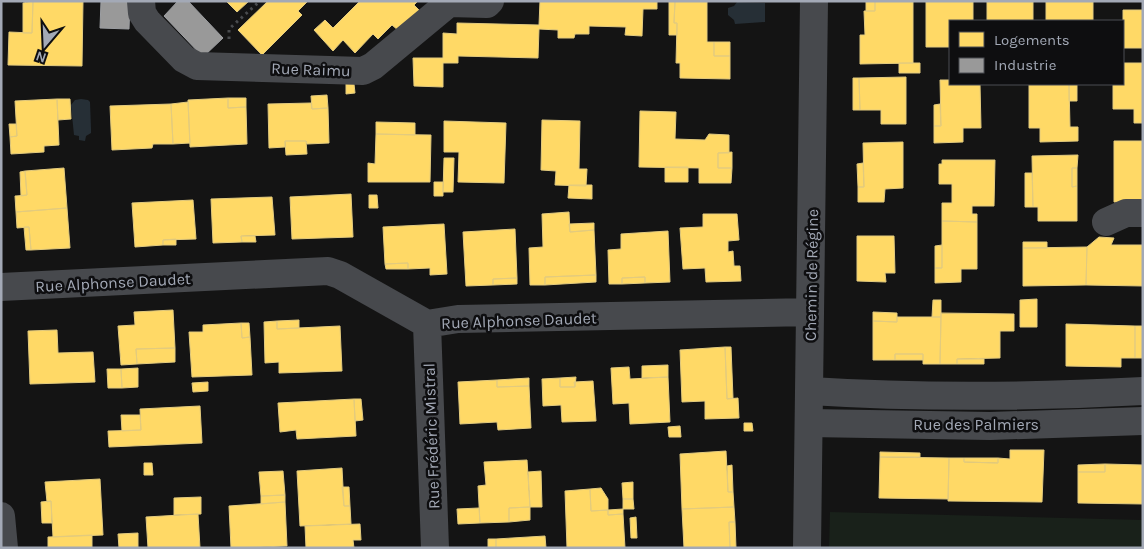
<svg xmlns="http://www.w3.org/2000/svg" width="1144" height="549" font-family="Karla,sans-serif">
<rect width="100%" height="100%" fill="#141414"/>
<path fill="#19211a" d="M 830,512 L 1143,520 L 1143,548 L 829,548 Z"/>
<path fill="#262f36" d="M 737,2 L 765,3 L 765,22 L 735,24 L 734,20 L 728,15 L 728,8 L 734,6 Z
M 81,99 L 88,100 L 90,102 L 91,129 L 91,133 L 86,136 L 85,141 L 79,140 L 79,136 L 74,135 L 71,105 L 75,100 Z"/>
<path fill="#ffd966" stroke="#e3cb7e" d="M 33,1 L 32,33 L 23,33 L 23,3 Z
M 33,1 L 83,1 L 82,66 L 8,65 L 9,32 L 32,33 Z
M 226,1 L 249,1 L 237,12 Z
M 268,1 L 308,1 L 298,11 L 302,15 L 262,55 L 238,30 Z
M 360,1 L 418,1 L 414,5 L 420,11 L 399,31 L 392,25 L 378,39 L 373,34 L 355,53 L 343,40 L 333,51 L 314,30 L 325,20 L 333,28 Z
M 540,1 L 657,1 L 657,9 L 643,9 L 642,36 L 625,35 L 626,27 L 589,26 L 589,34 L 575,34 L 574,38 L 558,38 L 558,30 L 539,29 L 538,58 L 458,56 L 458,63 L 443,63 L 443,87 L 414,86 L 413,58 L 443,58 L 443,33 L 457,34 L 457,23 L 539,25 Z
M 669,1 L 675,1 L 674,23 L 677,23 L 677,35 L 669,35 Z
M 675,1 L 707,1 L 707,42 L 714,42 L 714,56 L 730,56 L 730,79 L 680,78 L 680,63 L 676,63 L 677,23 L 674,23 Z
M 866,1 L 875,1 L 875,11 L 866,11 Z
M 875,1 L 913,1 L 913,63 L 860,64 L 860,35 L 865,35 L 864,11 L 875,11 Z
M 926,1 L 973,1 L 973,21 L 950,21 L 950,47 L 926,47 Z
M 987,1 L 1033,1 L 1033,21 L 987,21 Z
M 1046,1 L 1093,1 L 1093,21 L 1046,21 Z
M 1123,10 L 1143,10 L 1143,48 L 1123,48 Z
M 714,42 L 730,42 L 730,56 L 714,56 Z
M 899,63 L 920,63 L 920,73 L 899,73 Z
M 1123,63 L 1143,63 L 1143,123 L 1134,123 L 1134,109 L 1113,109 L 1113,84 L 1123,84 Z
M 906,77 L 906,124 L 881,124 L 881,110 L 860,110 L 859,78 Z
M 853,78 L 859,78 L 860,110 L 853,110 Z
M 940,80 L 950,80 L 950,84 L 980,84 L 981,128 L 963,128 L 963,142 L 934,143 L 934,126 L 941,126 Z
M 346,84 L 354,84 L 355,93 L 346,94 Z
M 1029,84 L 1069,84 L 1070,127 L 1078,127 L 1078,141 L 1040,142 L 1040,128 L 1029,128 Z
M 1069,84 L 1077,84 L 1077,101 L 1069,101 Z
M 327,95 L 328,108 L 312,109 L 311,96 Z
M 228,98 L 246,98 L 246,107 L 228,108 Z
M 228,98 L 228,108 L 246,107 L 247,144 L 190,147 L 188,100 Z
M 57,99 L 70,99 L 71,119 L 58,120 Z
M 57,99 L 59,145 L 44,146 L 44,152 L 11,154 L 10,137 L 17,136 L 15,101 Z
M 188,102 L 190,143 L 173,144 L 171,104 Z
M 311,103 L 312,109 L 328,108 L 329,143 L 307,144 L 306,141 L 285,141 L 285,147 L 269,148 L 268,104 Z
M 171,104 L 173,144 L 153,144 L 152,148 L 112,150 L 110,106 Z
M 940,104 L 941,126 L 934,126 L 934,105 Z
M 640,111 L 676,112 L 675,139 L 705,140 L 709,134 L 729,135 L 729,153 L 718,153 L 718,168 L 732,168 L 731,183 L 699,183 L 699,168 L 639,167 Z
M 542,120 L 580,121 L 579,169 L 587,169 L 586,186 L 555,185 L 556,171 L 541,170 Z
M 444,121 L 506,123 L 504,183 L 458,182 L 459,152 L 444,152 Z
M 376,122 L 415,123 L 415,135 L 376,134 Z
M 9,124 L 16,124 L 17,136 L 10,137 Z
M 376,134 L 431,135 L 430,182 L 368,182 L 368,163 L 375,164 Z
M 285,141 L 306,141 L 307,154 L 286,155 Z
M 1114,141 L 1143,141 L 1143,202 L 1114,202 Z
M 903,142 L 903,188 L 885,189 L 884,202 L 858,202 L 858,187 L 864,187 L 863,143 Z
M 732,152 L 732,168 L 718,168 L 718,153 Z
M 1078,155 L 1077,168 L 1072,168 L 1072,187 L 1077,186 L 1077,221 L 1038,221 L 1038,207 L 1033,207 L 1032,156 Z
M 444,158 L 454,158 L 453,192 L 443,192 Z
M 942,160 L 995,160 L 994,206 L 972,206 L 972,214 L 977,214 L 977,222 L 942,221 L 942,203 L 952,203 L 952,184 L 939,184 L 939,164 L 942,164 Z
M 863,163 L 864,187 L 858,187 L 857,164 Z
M 665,167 L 688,167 L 688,182 L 665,182 Z
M 64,168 L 67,208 L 16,212 L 15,196 L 27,195 L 25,171 Z
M 1072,168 L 1077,168 L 1077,186 L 1072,187 Z
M 25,171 L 27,195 L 21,196 L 20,172 Z
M 1025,173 L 1032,173 L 1033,207 L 1025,207 Z
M 434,182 L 443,182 L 443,196 L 434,196 Z
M 569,185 L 592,185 L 592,199 L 568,198 Z
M 351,194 L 353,237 L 292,239 L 290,197 Z
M 369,195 L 377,195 L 378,208 L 369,208 Z
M 272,197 L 275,235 L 241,236 L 242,242 L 213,243 L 211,199 Z
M 193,200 L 196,239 L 163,240 L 163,245 L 135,247 L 132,203 Z
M 67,208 L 70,248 L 31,250 L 29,227 L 17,228 L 16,212 Z
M 569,212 L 570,232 L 594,230 L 596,275 L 545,277 L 545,285 L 530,285 L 529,248 L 543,247 L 542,214 Z
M 703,214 L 737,214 L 739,240 L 728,241 L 728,252 L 733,251 L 734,266 L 740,266 L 741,281 L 706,282 L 705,268 L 683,269 L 680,228 L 703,227 Z
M 942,221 L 977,222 L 977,269 L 961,269 L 961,282 L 935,283 L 935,268 L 942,268 Z
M 594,223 L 594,230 L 570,232 L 569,224 Z
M 444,224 L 447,274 L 430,275 L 430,268 L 408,269 L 408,263 L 385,264 L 383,227 Z
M 24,227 L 29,227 L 31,250 L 26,250 Z
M 515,229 L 517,278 L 493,279 L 493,285 L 466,286 L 463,232 Z
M 668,231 L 670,282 L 645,283 L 645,277 L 622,278 L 622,284 L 609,284 L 608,250 L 621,249 L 621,234 Z
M 241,236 L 255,236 L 256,242 L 242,242 Z
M 857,236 L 894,236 L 895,273 L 885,273 L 886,282 L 857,281 Z
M 1099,237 L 1114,238 L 1111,245 L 1143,245 L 1143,286 L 1086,285 L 1087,247 Z
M 176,239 L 176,245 L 163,245 L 163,240 Z
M 1023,242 L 1047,242 L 1047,248 L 1023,248 Z
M 942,245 L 942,268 L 935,268 L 935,246 Z
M 1087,247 L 1086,285 L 1023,286 L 1023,248 Z
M 408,263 L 408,269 L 386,269 L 385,264 Z
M 596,275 L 596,282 L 545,285 L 545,277 Z
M 645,277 L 645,283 L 622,284 L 622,278 Z
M 517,278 L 517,284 L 493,285 L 493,279 Z
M 1037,299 L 1037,327 L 1020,327 L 1020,300 Z
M 933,300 L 941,300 L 941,317 L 932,317 Z
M 173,310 L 175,348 L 136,349 L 137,364 L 121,365 L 118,326 L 135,325 L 134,312 Z
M 873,312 L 897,313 L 897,322 L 873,321 Z
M 941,313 L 1014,314 L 1014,331 L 1000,331 L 1000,358 L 957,359 L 957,364 L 940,364 Z
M 897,317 L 941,317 L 940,364 L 923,364 L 923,354 L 895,354 L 895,360 L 873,360 L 873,321 L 897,322 Z
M 299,320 L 299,328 L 277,329 L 277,321 Z
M 277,321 L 277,329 L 340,326 L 342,371 L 279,373 L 279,362 L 265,363 L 264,322 Z
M 241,323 L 249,323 L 250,337 L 242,338 Z
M 241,323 L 242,338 L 250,337 L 252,375 L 192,377 L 189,332 L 203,332 L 203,325 Z
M 1066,324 L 1135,326 L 1135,358 L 1121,358 L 1121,367 L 1066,366 Z
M 1135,326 L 1143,326 L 1143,358 L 1135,358 Z
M 57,330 L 58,353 L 93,352 L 95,382 L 30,384 L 28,331 Z
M 725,347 L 731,347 L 733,398 L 727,399 Z
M 725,347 L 727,399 L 738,398 L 739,418 L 705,419 L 705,401 L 682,402 L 680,350 Z
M 175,348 L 175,362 L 137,364 L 136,349 Z
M 895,354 L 923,354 L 923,360 L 895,360 Z
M 957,359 L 984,359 L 984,364 L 957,364 Z
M 668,365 L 668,377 L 642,378 L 642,366 Z
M 629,367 L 630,379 L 668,377 L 670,422 L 630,424 L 629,403 L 613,404 L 611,368 Z
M 138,368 L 138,387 L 122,388 L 121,369 Z
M 107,369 L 121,369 L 122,388 L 108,388 Z
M 576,377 L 575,387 L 560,387 L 560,378 Z
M 529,378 L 529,386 L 497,387 L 497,380 Z
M 560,378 L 560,387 L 575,387 L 574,382 L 593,381 L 596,421 L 562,422 L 561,405 L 543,406 L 542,379 Z
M 497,380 L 497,387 L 529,386 L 531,428 L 498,430 L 497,422 L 460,424 L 458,382 Z
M 208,382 L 208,391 L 193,392 L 192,383 Z
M 354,399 L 361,399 L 363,420 L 355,421 Z
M 354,399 L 356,436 L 297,439 L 296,430 L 280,432 L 278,403 Z
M 200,406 L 202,443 L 109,447 L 108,431 L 141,430 L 140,409 Z
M 121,415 L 140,415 L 141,430 L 122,431 Z
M 744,423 L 752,423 L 753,431 L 744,431 Z
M 680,426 L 681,437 L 669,437 L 668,427 Z
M 1010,450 L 1044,450 L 1042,502 L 948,501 L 949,458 L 964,458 L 964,462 L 998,463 L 998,458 L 1010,459 Z
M 726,451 L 728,492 L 733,492 L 734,507 L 682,509 L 680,454 Z
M 880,452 L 920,453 L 920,457 L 880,457 Z
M 880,457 L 949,458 L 948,499 L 879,498 Z
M 964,458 L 998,458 L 998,463 L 964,462 Z
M 527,460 L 530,507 L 509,508 L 509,522 L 480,523 L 478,486 L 486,485 L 484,462 Z
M 144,463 L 152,463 L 153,475 L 144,475 Z
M 1105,464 L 1105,472 L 1078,472 L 1078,465 Z
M 1105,464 L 1143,465 L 1143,504 L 1078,503 L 1078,472 L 1105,472 Z
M 732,465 L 733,492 L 728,492 L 727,466 Z
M 342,468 L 344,506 L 350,506 L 351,524 L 300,526 L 297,471 Z
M 283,471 L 285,495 L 261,496 L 259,472 Z
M 541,471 L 542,507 L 530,507 L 528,472 Z
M 100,479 L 103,535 L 53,537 L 51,501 L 47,502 L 45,482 Z
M 633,482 L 633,499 L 623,499 L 622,483 Z
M 342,487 L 349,487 L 350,506 L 344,506 Z
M 601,488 L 608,499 L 608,510 L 591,511 L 590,489 Z
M 590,489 L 591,511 L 608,510 L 608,515 L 623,514 L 625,548 L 567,548 L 565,491 Z
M 285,495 L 285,502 L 261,504 L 261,496 Z
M 201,497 L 201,514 L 174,515 L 174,498 Z
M 623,499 L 633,499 L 634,509 L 623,509 Z
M 51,501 L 52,523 L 42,523 L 41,502 Z
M 285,502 L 287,546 L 231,548 L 229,506 Z
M 530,507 L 530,520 L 509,522 L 509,508 Z
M 734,507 L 735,522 L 729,522 L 730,548 L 684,548 L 682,509 Z
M 479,508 L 480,523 L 458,524 L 457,509 Z
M 623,509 L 623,514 L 608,515 L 608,510 Z
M 198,514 L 200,548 L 148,548 L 146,517 Z
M 636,517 L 637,538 L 631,538 L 630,518 Z
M 729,522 L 735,522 L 736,548 L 730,548 Z
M 360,524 L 361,540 L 353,540 L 354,548 L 306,548 L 305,526 Z
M 138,533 L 138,548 L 119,548 L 118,534 Z
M 92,535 L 92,548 L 48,548 L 48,537 Z
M 545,536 L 546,548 L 496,548 L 496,539 Z
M 488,539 L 496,539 L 496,548 L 488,548 Z"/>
<path fill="#999" stroke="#9c9ea2" d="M 101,1 L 130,1 L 129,29 L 100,28 Z
M 178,1 L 188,1 L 223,38 L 203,57 L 164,16 Z"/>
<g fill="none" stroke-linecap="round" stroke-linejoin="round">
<path stroke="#494b4e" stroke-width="3" stroke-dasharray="2.5 4" stroke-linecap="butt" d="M 229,39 L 229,29 L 260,1"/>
<path stroke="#47494d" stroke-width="28" d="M 141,1 L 142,13 L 147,21 L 184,59 L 197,66 L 363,71 L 373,66 L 449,3 L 487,4 L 490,1
M 1106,222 L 1126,213 L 1143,213
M 1,287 L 328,271 L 340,275 L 427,324 L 458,319 L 810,312
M 427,324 L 435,548
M 810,391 C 921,398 1032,397 1143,391
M 809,423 L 990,426 L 1143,421
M 1,516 L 4,548
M 807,548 L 814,1"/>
</g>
<g text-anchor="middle" stroke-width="5" stroke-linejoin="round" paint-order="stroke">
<g font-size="16" fill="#a3a9b6" stroke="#0e0e10">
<text transform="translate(311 69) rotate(2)" y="6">Rue Raimu</text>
<text transform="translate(811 275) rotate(-89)" y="6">Chemin de Régine</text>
<text transform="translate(113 282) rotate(-3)" y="6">Rue Alphonse Daudet</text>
<text transform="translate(519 320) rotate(-2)" y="6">Rue Alphonse Daudet</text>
<text x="976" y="430">Rue des Palmiers</text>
<text transform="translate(431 436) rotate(-92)" y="6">Rue Frédéric Mistral</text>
</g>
</g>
<rect width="1144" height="549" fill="none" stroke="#a3a9b6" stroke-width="5"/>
<rect x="949" y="20" width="175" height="65" fill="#0e0e10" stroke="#4a4c52"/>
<rect x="959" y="32" width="25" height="15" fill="#ffd966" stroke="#4a4c52"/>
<text x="994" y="45" font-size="15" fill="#a3a9b6">Logements</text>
<rect x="959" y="58" width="25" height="15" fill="#999999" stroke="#4a4c52"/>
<text x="994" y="70" font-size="15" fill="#a3a9b6">Industrie</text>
<g transform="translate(45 45) rotate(199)" stroke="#0e0e10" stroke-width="4" paint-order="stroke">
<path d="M0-4L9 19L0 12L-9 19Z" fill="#a3a9b6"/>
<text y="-8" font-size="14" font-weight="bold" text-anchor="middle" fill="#a3a9b6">N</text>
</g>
</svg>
